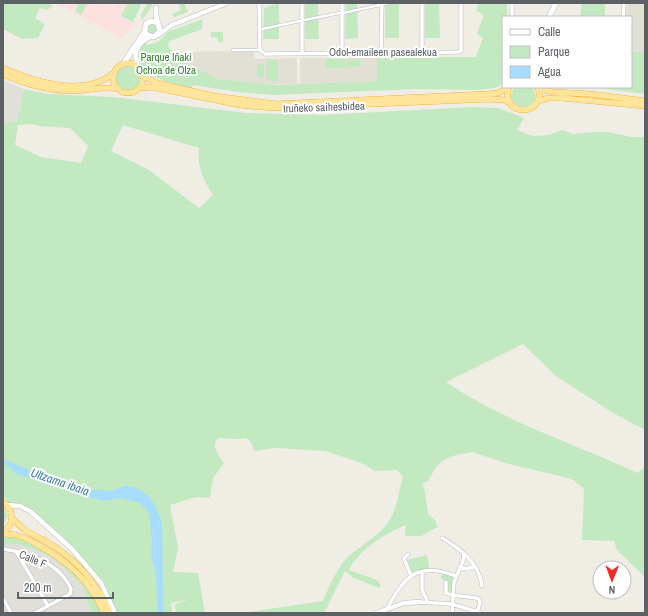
<svg xmlns="http://www.w3.org/2000/svg" width="648" height="616" font-family="'Archivo Narrow',sans-serif">
<rect width="100%" height="100%" fill="#f0ede5"/>
<path fill="#e1dfd9" d="M 3,80 L 24,89 L 18,120 L 3,124 Z
M 19,544 L 53,557 L 82,585 L 92,613 L 3,613 L 3,545 Z"/>
<path fill="#e2dfd5" d="M 627,3 L 645,3 L 645,52 L 631,51 L 631,17 L 626,17 Z
M 254,51 L 254,59 L 297,58 L 297,85 L 255,83 L 218,79 L 202,72 L 173,52 Z
M 300,58 L 377,58 L 377,81 L 300,84 Z"/>
<path fill="#fde1e0" d="M 54,3 L 128,3 L 121,16 L 135,23 L 130,31 L 121,38 Z"/>
<path fill="#c2e9c0" fill-rule="evenodd" d="M 3,3 L 48,3 L 53,6 L 47,10 L 40,8 L 35,18 L 45,24 L 38,38 L 22,39 L 3,29 Z
M 79,3 L 88,3 L 81,15 L 75,11 Z
M 128,3 L 142,3 L 133,22 L 121,16 Z
M 147,3 L 154,3 L 142,20 L 141,15 Z
M 178,3 L 184,3 L 188,12 L 174,17 L 172,14 L 181,10 Z
M 279,3 L 279,39 L 263,39 L 264,8 Z
M 305,3 L 318,3 L 319,39 L 305,39 Z
M 346,3 L 357,3 L 358,38 L 345,39 Z
M 385,3 L 399,3 L 399,38 L 385,38 Z
M 425,3 L 439,3 L 440,38 L 425,38 Z
M 479,3 L 507,3 L 507,17 L 503,17 L 503,84 L 495,88 L 477,90 L 415,89 L 274,95 L 238,92 L 193,85 L 192,88 C 170,83 155,81 139,64 L 140,48 L 145,42 L 147,45 L 158,42 L 168,32 L 203,19 L 202,29 L 170,41 L 168,46 L 173,52 L 190,65 L 218,79 L 280,85 L 377,81 L 377,58 L 379,57 L 477,57 L 476,56 L 483,38 L 477,34 L 484,15 L 476,11 Z
M 582,3 L 605,3 L 605,17 L 580,17 Z
M147 29a5 5 0 1 1 10 0a5 5 0 1 1-10 0Z
M 211,32 L 223,32 L 223,42 L 218,42 L 218,38 L 211,37 Z
M 631,51 L 645,52 L 645,94 L 591,87 L 631,87 Z
M 326,59 L 345,59 L 345,68 L 326,68 Z
M 267,60 L 278,60 L 278,81 L 267,81 Z
M 347,60 L 361,60 L 361,67 L 347,67 Z
M 257,64 L 264,64 L 264,77 L 257,77 Z
M116 78a12 12 0 1 1 24 0a12 12 0 1 1-24 0Z
M 514,87 L 533,87 L 536,96 C 532,111 514,111 511,96 Z
M 24,89 L 47,94 L 113,97 L 246,113 L 322,115 L 473,107 L 498,108 L 524,118 L 517,130 L 533,136 L 548,135 L 563,130 L 573,134 L 595,132 L 609,132 L 631,137 L 645,137 L 645,430 L 613,413 L 556,376 L 523,344 L 446,382 C 505,422 573,443 638,473 L 645,466 L 645,577 L 617,550 L 614,541 L 582,540 L 584,489 L 572,479 L 509,464 L 472,452 L 456,455 L 442,461 L 436,467 L 428,481 L 422,484 L 425,491 L 428,514 L 435,520 L 438,527 L 421,536 L 405,536 L 406,525 C 385,534 360,548 349,570 L 377,580 L 381,585 L 379,588 L 354,578 L 345,571 L 324,613 L 242,613 L 323,601 C 329,587 335,572 345,560 C 357,547 380,536 389,521 C 398,507 398,492 403,477 L 397,470 L 375,471 L 361,463 L 326,451 L 275,448 L 255,451 L 250,441 L 246,438 L 237,439 L 218,438 C 211,447 218,455 224,463 L 213,478 L 210,498 L 196,497 L 170,505 L 178,548 L 173,572 L 198,573 L 205,613 L 176,613 L 175,604 L 190,599 L 171,603 L 172,613 L 114,613 L 101,583 L 53,528 L 26,506 L 8,503 L 3,494 L 3,124 L 18,120 ZM 33,124 L 40,126 L 70,128 L 88,146 L 81,163 L 41,157 L 15,145 L 18,125 ZM 123,125 L 199,148 C 197,166 203,180 213,195 L 199,208 L 149,170 L 111,151 Z
M 3,506 L 8,516 L 3,526 Z
M 3,536 C 8,536 14,536 19,537 C 48,547 94,581 101,613 L 92,613 L 82,585 L 53,557 L 19,544 L 3,545 Z
M 427,555 L 430,571 L 412,575 L 406,560 Z
M 442,573 L 456,576 L 452,596 L 446,593 L 446,582 L 441,578 Z"/>
<path fill="#a6ddff" d="M 3,459 L 55,480 L 86,489 L 111,491 L 125,486 L 134,487 L 142,491 L 148,496 L 155,505 L 162,524 L 163,613 L 158,613 L 156,575 L 151,554 L 152,543 L 149,513 L 140,503 L 122,498 L 105,501 L 81,495 L 69,488 L 58,485 L 51,485 L 15,473 L 3,462 Z"/>
<g fill="none" stroke-linecap="round" stroke-linejoin="round">
<defs>
<path id="pedestrian" d="M 383,4 L 390,3
M 343,13 L 380,5
M 304,20 L 340,13
M 262,29 L 300,21
M 233,50 L 260,50"/>
<path id="minor" d="M 259,3 L 260,50 L 265,54 L 457,52 L 461,51 L 461,3
M 302,3 L 302,53
M 342,3 L 342,52
M 422,3 L 422,52
M 512,3 L 512,17
M 623,17 L 624,3
M 381,52 L 382,3
M 442,538 C 461,549 479,563 482,586
M 3,549 C 29,552 60,564 71,589 L 70,594 L 35,613
M 16,551 L 48,606
M 408,554 L 404,558 L 411,576
M 460,567 L 467,569 L 475,566
M 422,572 L 422,590 L 428,602
M 446,582 L 446,593 C 457,598 469,595 479,599 L 480,603 L 477,612
M 3,598 L 11,613
M 420,602 L 452,604 L 481,613
M 387,609 C 404,577 417,561 456,576
M 452,613 L 454,582 L 463,561 L 464,554"/>
<path id="tertiary" d="M 158,35 L 172,25 L 227,3
M 7,505 L 20,506 L 30,511 L 72,549 L 101,583 L 115,613
M 376,613 L 404,603 L 420,602"/>
<path id="secondary" d="M 156,8 L 156,16 L 160,31 L 154,37 L 147,35 L 145,31 L 146,24 L 151,21 L 158,23
M 549,17 L 556,3
M 123,64 L 145,31
M 138,67 C 133,53 136,44 149,37"/>
<path id="trunk" d="M113 78a15 15 0 1 1 30 0a15 15 0 1 1-30 0Z
M 3,68 C 37,83 84,98 115,72
M 3,74 C 24,84 51,91 75,91 C 90,90 103,86 118,89
M 143,75 L 154,82 L 165,85 L 214,96 L 276,104 L 488,94 L 498,93 L 508,88
M 509,87 C 499,118 548,117 538,87
M 140,88 L 152,87 L 240,105 L 275,108 L 490,99 L 504,100 L 510,103
M 538,89 L 553,92 L 590,94 L 645,101
M 538,101 L 549,98 L 562,98 L 645,106
M 3,502 C 14,510 15,524 3,532
M 12,518 C 22,530 34,535 47,542 C 76,559 97,582 110,613
M 3,534 C 17,533 28,539 40,546 C 69,562 91,582 104,613"/>
</defs>
<use href="#pedestrian" stroke="#b7bbbf" stroke-width="3.5"/>
<use href="#minor" stroke="#b7bbbf" stroke-width="4.5"/>
<use href="#tertiary" stroke="#b7bbbf" stroke-width="5.5"/>
<use href="#secondary" stroke="#b8bcc2" stroke-width="6"/>
<use href="#trunk" stroke="#f59900" stroke-width="6"/>
<use href="#pedestrian" stroke="#fff" stroke-width="2.5"/>
<use href="#minor" stroke="#fff" stroke-width="3.5"/>
<use href="#tertiary" stroke="#fff" stroke-width="4.5"/>
<use href="#secondary" stroke="#fff" stroke-width="5"/>
<use href="#trunk" stroke="#ffe49c" stroke-width="5.5"/>
</g>
<g text-anchor="middle" stroke-width="4" stroke-linejoin="round" paint-order="stroke">
<g font-size="11" fill="#5c6166" stroke="#fff">
<text x="383" y="56">Odol-emaileen pasealekua</text>
<text transform="translate(324 107) rotate(-2)" y="4">Iruñeko saihesbidea</text>
<text transform="translate(33 559) rotate(23)" y="4">Calle F</text>
</g>
<g font-size="11" fill="#30832e" stroke="#fff">
<text x="166" y="61">Parque Iñaki<tspan x="166" dy="13">Ochoa de Olza</tspan></text>
</g>
<g font-size="12" font-style="italic" fill="#387ab0" stroke="#fff">
<text transform="translate(60 482) rotate(19)" y="4">Ultzama ibaia</text>
</g>
</g>
<rect width="648" height="616" fill="none" stroke="#5c6166" stroke-width="8"/>
<rect x="502" y="16" width="130" height="72" fill="#ffffff" stroke="#bec0c2"/>
<rect x="510" y="29" width="20" height="6" fill="#ffffff" stroke="#bec0c2"/>
<text x="538" y="36" font-size="12" fill="#5c6166">Calle</text>
<rect x="510" y="46" width="20" height="12" fill="#c2e9c0" stroke="#bec0c2"/>
<text x="538" y="56" font-size="12" fill="#5c6166">Parque</text>
<rect x="510" y="66" width="20" height="12" fill="#a6ddff" stroke="#bec0c2"/>
<text x="538" y="76" font-size="12" fill="#5c6166">Agua</text>
<g transform="translate(612 580) rotate(181)"><circle r="19" fill="#ffffff" stroke="#bec0c2"/>
<path d="M0-3L7 15L0 10L-7 15Z" fill="#f52925"/>
<text y="-6" font-size="11" font-weight="bold" text-anchor="middle" fill="#5c6166">N</text>
</g>
<path d="M18 592v6h95v-6" fill="none" stroke="#5c6166" stroke-width="2"/>
<text x="24" y="592" font-size="12" fill="#5c6166" stroke="#ffffff" stroke-width="3" paint-order="stroke">200 m</text>
</svg>
